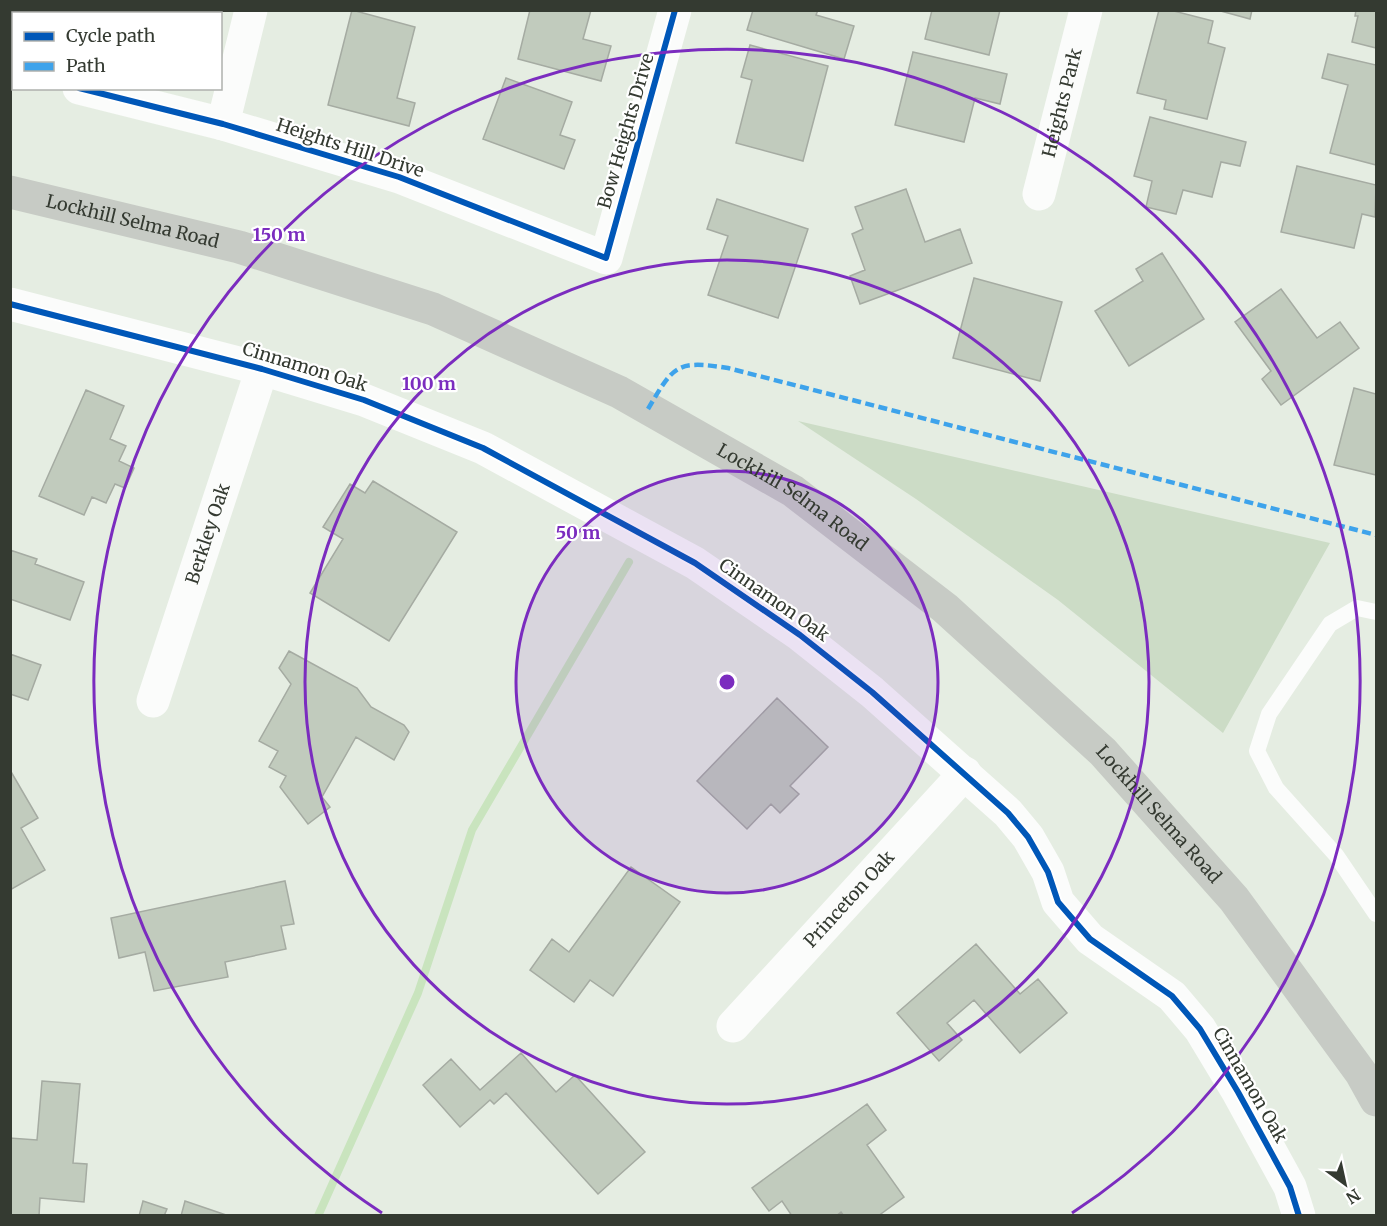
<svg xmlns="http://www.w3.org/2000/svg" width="1387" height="1226" font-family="Merriweather,serif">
<rect width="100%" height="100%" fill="#e5ede2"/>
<path fill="#ccdcc6" d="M 798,421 L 1330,543 L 1223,733 L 1058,600 L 916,499 Z"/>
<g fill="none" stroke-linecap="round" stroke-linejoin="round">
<path stroke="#c9e4be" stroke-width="8" d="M 318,1216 L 418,993 L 472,830 L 629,562"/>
</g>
<path fill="#c1cbbd" stroke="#a5aba2" stroke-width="1.5" d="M 80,10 L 165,10 L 164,14 L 78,14 Z
M 352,10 L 415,27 L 397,98 L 415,103 L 409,126 L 328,105 Z
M 591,10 L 583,39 L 611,46 L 601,81 L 518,59 L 530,10 Z
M 753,10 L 818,10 L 816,15 L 854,26 L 844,59 L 747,30 Z
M 932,10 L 1000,10 L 989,55 L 925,39 Z
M 1159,10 L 1170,10 L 1213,21 L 1208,43 L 1225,48 L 1207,119 L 1164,109 L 1166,100 L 1137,93 Z
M 1217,10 L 1252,10 L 1250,19 Z
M 1356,10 L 1376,10 L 1376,48 L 1352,42 L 1358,16 L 1355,16 Z
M 750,45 L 828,66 L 803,161 L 736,143 L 752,80 L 741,77 Z
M 913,52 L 1007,74 L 1000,104 L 975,98 L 964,142 L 895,125 Z
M 1328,54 L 1376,65 L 1376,165 L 1330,153 L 1348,85 L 1322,78 Z
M 506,78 L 572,102 L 560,135 L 575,140 L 564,169 L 483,139 Z
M 1150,117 L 1246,142 L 1240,166 L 1221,162 L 1212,197 L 1183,190 L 1176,214 L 1146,207 L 1152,181 L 1134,176 Z
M 1297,166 L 1376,185 L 1375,217 L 1362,214 L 1354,248 L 1281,232 Z
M 906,189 L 925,242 L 960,229 L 972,263 L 860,304 L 850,276 L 865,270 L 852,234 L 863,229 L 855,207 Z
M 717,199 L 808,229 L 778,318 L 708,295 L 728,236 L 707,229 Z
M 1162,253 L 1204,319 L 1129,366 L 1095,311 L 1143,281 L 1136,269 Z
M 974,278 L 1062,302 L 1040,381 L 953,358 Z
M 1281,289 L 1317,338 L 1340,322 L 1359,348 L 1281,405 L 1262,379 L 1271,371 L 1235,322 Z
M 1354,388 L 1376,394 L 1376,475 L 1334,465 Z
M 86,390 L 124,406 L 110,439 L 126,446 L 119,461 L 134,468 L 125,488 L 115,484 L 106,503 L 92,497 L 84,515 L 39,496 Z
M 373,481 L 457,532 L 389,641 L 310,593 L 343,539 L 323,527 L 350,484 L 365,493 Z
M 10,550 L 37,559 L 35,564 L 84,582 L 70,620 L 10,599 Z
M 289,651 L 357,688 L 371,707 L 404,725 L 409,732 L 394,760 L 356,737 L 322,797 L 330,807 L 308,824 L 280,787 L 286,776 L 269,767 L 278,751 L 259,741 L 291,684 L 279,668 Z
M 10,654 L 41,665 L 28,700 L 10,694 Z
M 777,698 L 828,747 L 790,786 L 799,794 L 780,813 L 771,804 L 747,829 L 697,781 Z
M 10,770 L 38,818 L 21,828 L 45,870 L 10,890 Z
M 631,867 L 680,902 L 613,996 L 590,980 L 574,1002 L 530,970 L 552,939 L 569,952 Z
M 285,881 L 294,924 L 281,926 L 286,949 L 225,962 L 228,977 L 154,991 L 145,952 L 119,958 L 111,918 Z
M 976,944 L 1020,994 L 1038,979 L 1067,1013 L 1020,1053 L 974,1000 L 947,1023 L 962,1040 L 939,1061 L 897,1013 Z
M 521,1053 L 556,1092 L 575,1075 L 645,1152 L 598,1194 L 506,1093 L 494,1104 L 490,1100 L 460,1127 L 423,1085 L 451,1059 L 480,1090 Z
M 42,1081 L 80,1084 L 73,1163 L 87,1164 L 84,1202 L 40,1198 L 39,1216 L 10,1216 L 10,1138 L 37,1140 Z
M 867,1104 L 886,1130 L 867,1145 L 904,1197 L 878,1216 L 844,1216 L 841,1212 L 836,1216 L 792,1216 L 782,1201 L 769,1211 L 752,1188 Z
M 143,1201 L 167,1209 L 164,1216 L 139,1216 Z
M 185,1201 L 229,1216 L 181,1216 Z"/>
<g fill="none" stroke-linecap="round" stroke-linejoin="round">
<path stroke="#fbfcfb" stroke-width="16" d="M 1376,612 L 1357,608 L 1330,624 L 1269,714 L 1257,751 L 1276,788 L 1336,855 L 1376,914"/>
<g stroke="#fbfcfb" stroke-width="33">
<path d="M 10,66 L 14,67"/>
<path d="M 79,88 L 223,124 L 399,177 L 606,258 L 675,10"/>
<path d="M 223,124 L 251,10"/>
<path id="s1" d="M 1039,194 L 1086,10"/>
<path d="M 10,304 L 262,369 L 364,400 L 483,448 L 695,563 L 800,635 L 872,692 L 1008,813 L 1028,837 L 1048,872 L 1058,902 L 1090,939 L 1172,996 L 1200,1029 L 1238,1092 L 1290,1187 L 1299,1216"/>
<path id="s2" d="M 153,701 L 262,369"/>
<path id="s3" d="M 733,1026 L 965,773"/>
</g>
<path stroke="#c7cbc5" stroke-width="33" id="s4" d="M 10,192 L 239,247 L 433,309 L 619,392 L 793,491 L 945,608 L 1103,752 L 1234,899 L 1361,1073 L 1376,1100"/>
<path stroke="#3ea3eb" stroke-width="4.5" stroke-dasharray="9 4.5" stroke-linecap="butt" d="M 648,409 C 674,365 676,360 728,368 L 1376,535"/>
<defs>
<path id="cycleway" d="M 79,88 L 223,124 L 399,177 L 606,258 L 675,10
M 10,304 L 262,369 L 364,400 L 483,448 L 695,563 L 800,635 L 872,692 L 1008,813 L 1028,837 L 1048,872 L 1058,902 L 1090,939 L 1172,996 L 1200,1029 L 1238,1092 L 1290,1187 L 1299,1216"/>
</defs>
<use href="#cycleway" stroke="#fff" stroke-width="10"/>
<use href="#cycleway" stroke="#0057b8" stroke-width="6"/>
</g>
<circle cx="727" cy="682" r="211" fill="#7b2cbf" fill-opacity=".12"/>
<g fill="none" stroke="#7b2cbf" stroke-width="3">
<circle cx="727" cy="682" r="211"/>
<circle cx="727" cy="682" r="422"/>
<path d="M382 1213A633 633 0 1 1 1072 1213"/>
</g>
<g text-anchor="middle" stroke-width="4.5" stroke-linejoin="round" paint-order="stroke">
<g font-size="18" fill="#343a31" stroke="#fff">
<text dy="6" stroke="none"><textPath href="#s1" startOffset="94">Heights Park</textPath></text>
<text transform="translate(626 131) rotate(-74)" y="6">Bow Heights Drive</text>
<text transform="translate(350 148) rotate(18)" y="6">Heights Hill Drive</text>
<text dy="6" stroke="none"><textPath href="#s4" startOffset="126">Lockhill Selma Road</textPath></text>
<text transform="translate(305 367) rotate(17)" y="6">Cinnamon Oak</text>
<text dy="6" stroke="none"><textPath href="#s4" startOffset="846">Lockhill Selma Road</textPath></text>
<text dy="6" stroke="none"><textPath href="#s2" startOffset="176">Berkley Oak</textPath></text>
<text transform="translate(774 600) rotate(35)" y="6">Cinnamon Oak</text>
<text dy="6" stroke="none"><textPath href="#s4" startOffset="1332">Lockhill Selma Road</textPath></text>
<text dy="6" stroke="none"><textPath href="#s3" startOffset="172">Princeton Oak</textPath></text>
<text transform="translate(1250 1085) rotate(60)" y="6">Cinnamon Oak</text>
</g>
</g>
<circle cx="727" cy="682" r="9" fill="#7b2cbf" stroke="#fff" stroke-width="3"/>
<g font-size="18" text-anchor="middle" font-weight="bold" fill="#7b2cbf" stroke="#fff" stroke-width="4.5" stroke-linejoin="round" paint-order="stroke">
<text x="279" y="241">150 m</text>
<text x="429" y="390">100 m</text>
<text x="578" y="539">50 m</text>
</g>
<rect width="1387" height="1226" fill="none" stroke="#343a31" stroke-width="24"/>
<rect x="12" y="12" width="210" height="78" fill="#ffffff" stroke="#aeb0ad" stroke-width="1.5"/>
<rect x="24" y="32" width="30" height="9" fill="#0057b8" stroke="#aeb0ad" stroke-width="1.5"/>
<text x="66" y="42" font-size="18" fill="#343a31">Cycle path</text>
<rect x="24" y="62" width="30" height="9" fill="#3ea3eb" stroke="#aeb0ad" stroke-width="1.5"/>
<text x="66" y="72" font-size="18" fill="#343a31">Path</text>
<g transform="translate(1345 1184) rotate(147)" stroke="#ffffff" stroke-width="4.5" paint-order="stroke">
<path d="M0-4.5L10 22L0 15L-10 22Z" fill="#343a31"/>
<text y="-9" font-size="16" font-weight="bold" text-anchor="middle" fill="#343a31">N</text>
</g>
</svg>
